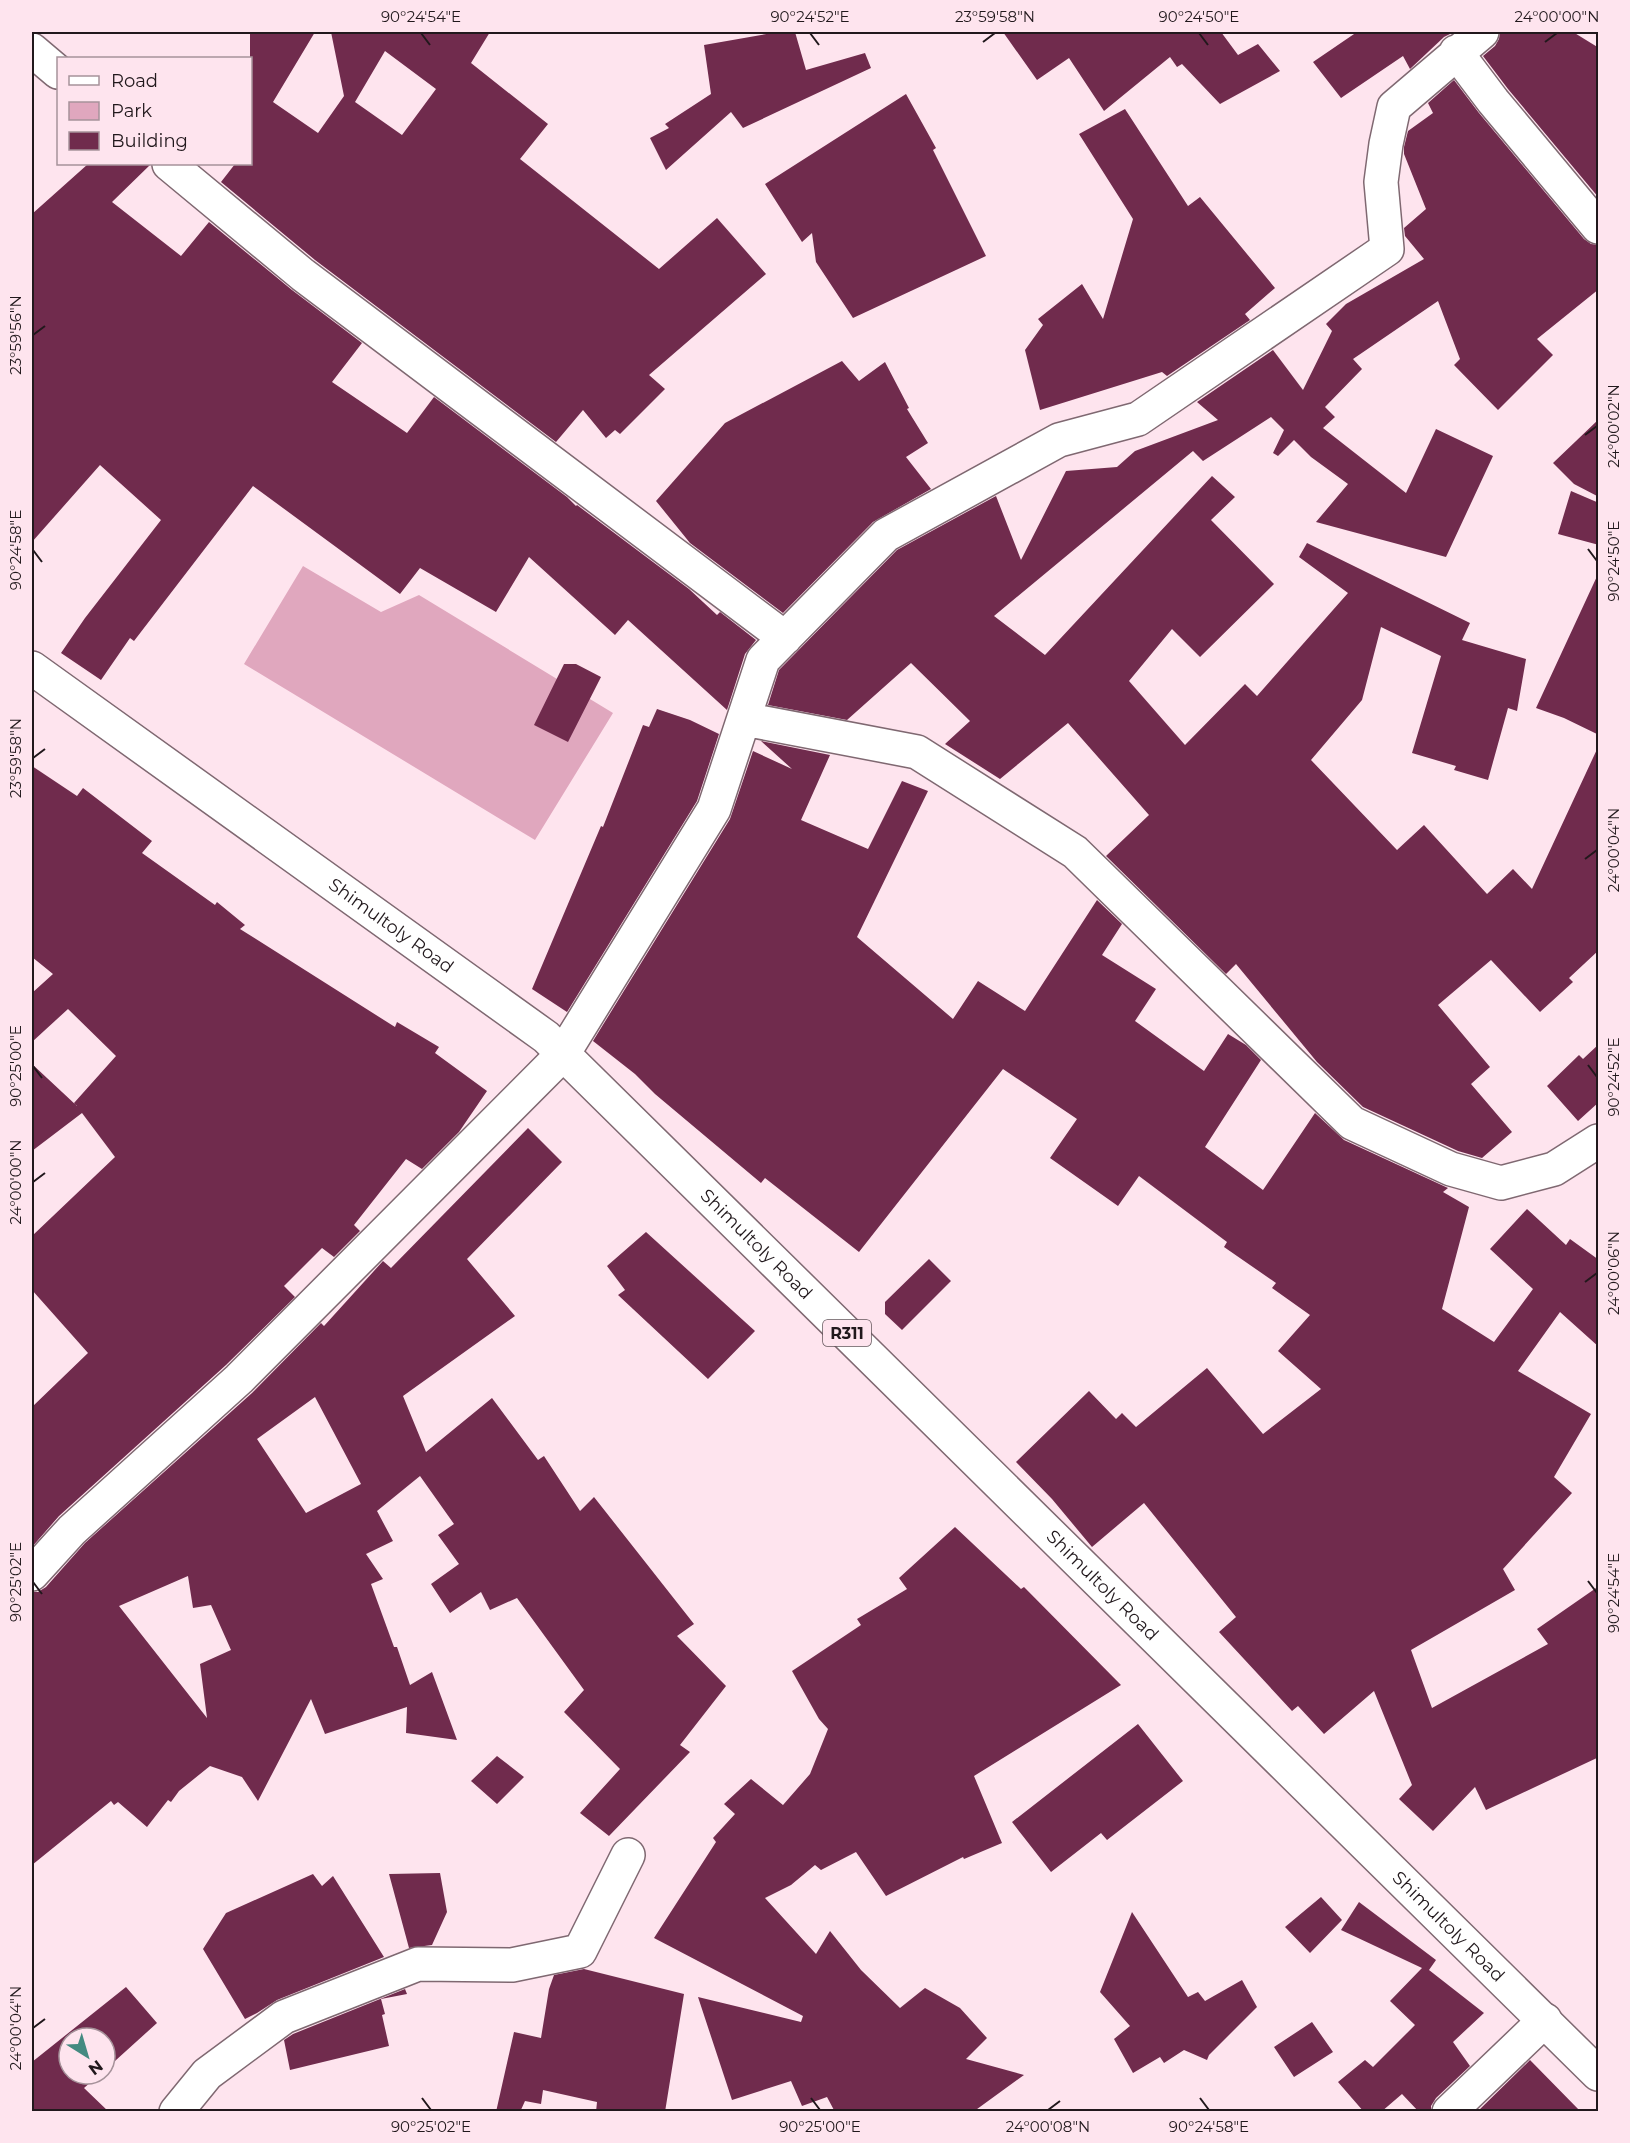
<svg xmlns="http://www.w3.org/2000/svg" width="1630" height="2143" font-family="Montserrat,sans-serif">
<rect width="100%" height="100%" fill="#fee4ee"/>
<path fill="#e0a7be" d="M 303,566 L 381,612 L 419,595 L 613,713 L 535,840 L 244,664 Z"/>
<path fill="#702b4d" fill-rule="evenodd" d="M 250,32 L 315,32 L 273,102 L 318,133 L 344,96 L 331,32 L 490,32 L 471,63 L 548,124 L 520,159 L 659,269 L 717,218 L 766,274 L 649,375 L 665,389 L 620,434 L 615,430 L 606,438 L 583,410 L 556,442 L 315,260 L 221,182 L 235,164 L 250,164 ZM 385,51 L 436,89 L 402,135 L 355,102 Z
M 778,32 L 795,32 L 806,70 L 865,53 L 871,68 L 743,128 L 731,112 L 666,170 L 650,138 L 669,128 L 665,124 L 711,94 L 704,45 Z
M 1003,32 L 1221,32 L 1238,55 L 1258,44 L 1280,71 L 1220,104 L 1182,64 L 1177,67 L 1170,57 L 1104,111 L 1069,58 L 1037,80 Z
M 1357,32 L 1454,32 L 1444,37 L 1410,69 L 1403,56 L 1341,98 L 1313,62 Z
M 1500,32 L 1573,32 L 1599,48 L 1599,198 L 1508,89 L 1483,56 L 1495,46 L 1499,39 Z
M 1454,80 L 1479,113 L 1584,239 L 1591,244 L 1599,245 L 1599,289 L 1537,339 L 1553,355 L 1498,410 L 1454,365 L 1460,359 L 1438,301 L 1353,359 L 1362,369 L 1325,407 L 1335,417 L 1323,428 L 1406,493 L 1436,429 L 1493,456 L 1446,557 L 1316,522 L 1348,484 L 1311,457 L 1294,440 L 1278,456 L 1273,453 L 1284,430 L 1271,417 L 1203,461 L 1193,451 L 994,616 L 1045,655 L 1212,476 L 1235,497 L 1211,520 L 1274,584 L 1200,657 L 1172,629 L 1129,681 L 1185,745 L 1245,684 L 1257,696 L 1348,593 L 1299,557 L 1307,543 L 1470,623 L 1462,640 L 1526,659 L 1517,711 L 1508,708 L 1488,780 L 1454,770 L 1456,766 L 1412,753 L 1441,656 L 1381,627 L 1362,700 L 1311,760 L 1397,850 L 1424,825 L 1487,894 L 1513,869 L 1532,889 L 1599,745 L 1599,950 L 1569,978 L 1573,982 L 1540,1012 L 1491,960 L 1438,1005 L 1490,1067 L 1471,1084 L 1512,1132 L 1482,1158 L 1458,1151 L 1363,1107 L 1317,1062 L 1236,964 L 1226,974 L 1106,856 L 1149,815 L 1068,723 L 1000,779 L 945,744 L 970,721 L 911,663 L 847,720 L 768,705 L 779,670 L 897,550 L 996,496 L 1021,560 L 1066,471 L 1117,467 L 1135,451 L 1218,420 L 1197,402 L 1273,350 L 1303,390 L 1332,331 L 1326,324 L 1346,304 L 1424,259 L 1405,236 L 1404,228 L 1426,209 L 1404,154 L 1404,147 L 1408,131 L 1433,113 L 1428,103 Z
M 906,94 L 936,148 L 933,150 L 986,256 L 853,318 L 816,262 L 812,233 L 802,242 L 765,184 Z
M 1125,109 L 1188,206 L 1200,197 L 1275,288 L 1245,314 L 1250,320 L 1167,376 L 1162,372 L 1040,410 L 1025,350 L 1043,325 L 1038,319 L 1082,284 L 1103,319 L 1133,219 L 1079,134 Z
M 88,164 L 151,164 L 112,202 L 181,256 L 209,222 L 292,290 L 362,343 L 332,382 L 407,433 L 434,397 L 567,497 L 576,506 L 577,505 L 689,589 L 717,615 L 720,612 L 756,640 L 745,654 L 727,710 L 628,620 L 615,635 L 529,557 L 496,612 L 420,568 L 400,594 L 253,486 L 134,641 L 130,638 L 101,680 L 61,653 L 85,618 L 161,520 L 100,465 L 32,542 L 32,214 Z
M 842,361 L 859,381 L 885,362 L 909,408 L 907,409 L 928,443 L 906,457 L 931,489 L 873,522 L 783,613 L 690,543 L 656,501 L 725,423 Z
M 1599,419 L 1599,497 L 1574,484 L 1553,463 Z
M 1571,491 L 1599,503 L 1599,545 L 1558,534 Z
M 1599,572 L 1599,735 L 1564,718 L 1536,708 Z
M 564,664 L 576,664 L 601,677 L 568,742 L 534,725 Z
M 657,709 L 690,720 L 719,734 L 697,801 L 567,1012 L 532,989 L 601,826 L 603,827 L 643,725 L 649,727 Z
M 761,741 L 830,755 L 801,820 L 868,849 L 902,781 L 928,791 L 857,937 L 953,1019 L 978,981 L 1025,1011 L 1097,900 L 1122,924 L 1102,955 L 1156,989 L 1135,1021 L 1204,1071 L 1228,1034 L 1246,1045 L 1261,1060 L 1205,1147 L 1263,1190 L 1315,1113 L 1344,1140 L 1448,1188 L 1443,1192 L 1469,1207 L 1442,1309 L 1494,1342 L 1533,1289 L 1490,1249 L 1527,1209 L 1566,1245 L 1570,1239 L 1599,1260 L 1599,1347 L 1560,1312 L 1518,1371 L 1591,1414 L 1554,1477 L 1572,1493 L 1503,1569 L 1515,1590 L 1411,1650 L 1432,1708 L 1548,1644 L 1537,1629 L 1599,1586 L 1599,1757 L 1486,1810 L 1475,1787 L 1433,1831 L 1399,1799 L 1412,1785 L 1374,1691 L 1324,1734 L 1298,1706 L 1292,1711 L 1219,1632 L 1236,1617 L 1144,1503 L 1092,1547 L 1052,1499 L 1016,1462 L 1089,1391 L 1116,1419 L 1122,1413 L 1136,1427 L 1207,1368 L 1263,1434 L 1321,1389 L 1278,1351 L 1310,1315 L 1272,1288 L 1276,1283 L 1224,1247 L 1227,1242 L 1139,1176 L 1118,1206 L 1050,1158 L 1077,1119 L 1003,1069 L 859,1252 L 765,1178 L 761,1183 L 655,1094 L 635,1074 L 593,1041 L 730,819 L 753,751 L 792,769 Z
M 32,766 L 77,796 L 83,788 L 152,841 L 142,853 L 215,905 L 217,902 L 245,925 L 240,929 L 395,1027 L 397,1022 L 439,1047 L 435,1053 L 487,1091 L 459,1132 L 422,1169 L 406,1159 L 354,1225 L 360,1231 L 334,1257 L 322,1248 L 284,1286 L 295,1297 L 226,1365 L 59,1516 L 32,1547 L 32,1407 L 88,1353 L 32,1290 L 32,1236 L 115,1157 L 82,1113 L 32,1151 L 32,1064 L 77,1106 L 74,1103 L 116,1056 L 68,1009 L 32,1042 L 32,993 L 53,974 L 32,957 Z
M 1599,1044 L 1599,1102 L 1578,1121 L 1547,1086 L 1579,1055 L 1583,1059 Z
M 528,1128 L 562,1162 L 467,1259 L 515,1316 L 403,1396 L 426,1452 L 492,1398 L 538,1460 L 544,1456 L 580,1511 L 594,1497 L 694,1624 L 677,1636 L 726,1686 L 680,1745 L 690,1752 L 609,1836 L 580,1813 L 620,1769 L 564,1712 L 584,1690 L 517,1598 L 490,1610 L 481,1592 L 450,1613 L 431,1584 L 459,1564 L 438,1535 L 454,1524 L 420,1476 L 377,1511 L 393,1541 L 366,1554 L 383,1579 L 371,1584 L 394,1647 L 397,1647 L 410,1685 L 432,1672 L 457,1740 L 406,1733 L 407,1707 L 325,1734 L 311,1699 L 258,1801 L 242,1777 L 210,1766 L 179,1791 L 171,1802 L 168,1800 L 147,1827 L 118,1802 L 114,1805 L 111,1801 L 32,1865 L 32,1592 L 38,1592 L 46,1587 L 85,1543 L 252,1393 L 321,1323 L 324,1326 L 383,1261 L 391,1268 ZM 315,1397 L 361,1484 L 306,1513 L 257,1439 ZM 188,1576 L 193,1608 L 211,1605 L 231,1650 L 200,1664 L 207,1718 L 119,1606 Z
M 646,1232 L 755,1331 L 708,1379 L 618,1295 L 625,1290 L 607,1266 Z
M 929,1259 L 951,1281 L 902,1330 L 885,1314 L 885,1302 Z
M 955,1527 L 1021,1589 L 1024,1587 L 1121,1685 L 974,1776 L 1002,1843 L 964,1859 L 963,1857 L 886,1896 L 856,1852 L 821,1870 L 815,1865 L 791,1885 L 765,1898 L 816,1954 L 830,1931 L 861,1970 L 900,2008 L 925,1988 L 960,2008 L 987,2038 L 966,2059 L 1024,2075 L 973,2112 L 835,2112 L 827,2097 L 802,2106 L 791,2081 L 732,2100 L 698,1997 L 801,2022 L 803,2016 L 654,1938 L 716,1842 L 713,1838 L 735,1814 L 724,1804 L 751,1779 L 783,1805 L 810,1774 L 828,1729 L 819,1719 L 792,1671 L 861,1625 L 857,1619 L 907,1589 L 899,1578 Z
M 1138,1724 L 1183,1781 L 1107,1840 L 1101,1833 L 1051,1872 L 1012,1822 Z
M 497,1756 L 524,1777 L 497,1804 L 471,1781 Z
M 440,1873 L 447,1912 L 432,1945 L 409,1948 L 389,1874 Z
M 313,1874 L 322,1886 L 333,1876 L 384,1957 L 277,2000 L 257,2013 L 245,2019 L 203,1949 L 226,1913 Z
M 1321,1897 L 1342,1920 L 1310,1953 L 1285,1927 Z
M 1359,1902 L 1436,1960 L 1429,1970 L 1484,2013 L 1453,2042 L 1470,2066 L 1436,2098 L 1431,2106 L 1431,2112 L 1419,2112 L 1402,2094 L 1381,2112 L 1364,2112 L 1338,2082 L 1365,2060 L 1373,2067 L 1415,2025 L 1390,2001 L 1422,1968 L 1341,1930 Z
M 1132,1912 L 1188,1997 L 1198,1992 L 1205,2001 L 1242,1980 L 1257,2007 L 1209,2055 L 1207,2060 L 1184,2050 L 1164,2063 L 1160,2057 L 1133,2073 L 1114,2039 L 1130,2026 L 1100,1992 Z
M 584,1969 L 684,1994 L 665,2112 L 596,2112 L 597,2102 L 543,2090 L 541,2104 L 525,2101 L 520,2112 L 496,2112 L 514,2032 L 541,2038 L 549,1989 L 554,1975 Z
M 126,1987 L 157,2023 L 105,2070 L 105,2038 L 69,2038 L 69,2074 L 100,2074 L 84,2088 L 109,2112 L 32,2112 L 32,2062 Z
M 405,1989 L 407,1994 L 381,1999 L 385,2014 L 382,2015 L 389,2046 L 290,2070 L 284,2040 L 293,2034 Z
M 1312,2022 L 1333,2052 L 1294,2077 L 1274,2047 Z
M 1530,2060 L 1581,2112 L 1477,2112 Z"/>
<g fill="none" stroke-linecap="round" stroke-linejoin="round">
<defs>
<path id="minor" d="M 32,50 L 58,72
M 1456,52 L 1493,101 L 1598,227
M 169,164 L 303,275 L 785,638
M 744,719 L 917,752 L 1075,852 L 1352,1123 L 1451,1169 L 1501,1183 L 1554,1169 L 1598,1141
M 32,1574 L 72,1530 L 239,1379 L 563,1054 L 714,809 L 763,660 L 886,535 L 1059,440 L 1138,419 L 1387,249 L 1381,182 L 1386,144 L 1394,107 L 1482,32
M 176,2112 L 207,2074 L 284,2017 L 418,1964 L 512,1965 L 580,1951 L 628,1855
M 1449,2112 L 1545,2020"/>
<g id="major">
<path id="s1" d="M 32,668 L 546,1037 L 1598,2074"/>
</g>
</defs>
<use href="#minor" stroke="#7f6871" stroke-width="36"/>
<use href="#major" stroke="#7f6871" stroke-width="36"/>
<use href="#minor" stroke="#fff" stroke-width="33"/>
<use href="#major" stroke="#fff" stroke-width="33"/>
</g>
<path fill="none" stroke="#21181c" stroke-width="2" d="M 421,33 L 430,45M 810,33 L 819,45M 1199,33 L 1208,45M 983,42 L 995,33M 1545,42 L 1557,33M 33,335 L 45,326M 1585,435 L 1597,426M 1588,549 L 1597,561M 33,550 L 42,562M 33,758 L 45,749M 1585,859 L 1597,850M 1588,1065 L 1597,1077M 33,1066 L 42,1078M 33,1182 L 45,1173M 1585,1282 L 1597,1273M 1588,1581 L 1597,1593M 33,1582 L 42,1594M 33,2028 L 45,2019M 422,2098 L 431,2110M 811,2098 L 820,2110M 1200,2098 L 1209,2110M 1048,2110 L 1060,2101"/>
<g text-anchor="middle" stroke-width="6" stroke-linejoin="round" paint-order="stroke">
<rect fill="#fee4ee" stroke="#63555b" stroke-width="1.5" x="823" y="1320" width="48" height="26" rx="4.5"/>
<g font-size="16" font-weight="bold" fill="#21181c">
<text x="847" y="1339">R311</text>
</g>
<g font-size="18" fill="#21181c" stroke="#fee4ee">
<text dy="6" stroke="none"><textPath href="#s1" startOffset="442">Shimultoly Road</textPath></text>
<text dy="6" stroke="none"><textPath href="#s1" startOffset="928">Shimultoly Road</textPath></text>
<text dy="6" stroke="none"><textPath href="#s1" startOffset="1414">Shimultoly Road</textPath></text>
<text dy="6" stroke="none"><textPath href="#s1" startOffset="1900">Shimultoly Road</textPath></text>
</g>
</g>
<rect width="1630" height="2143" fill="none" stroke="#fee4ee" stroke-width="66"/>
<rect x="57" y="57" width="195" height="108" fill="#fee4ee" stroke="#a6929a" stroke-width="1.5"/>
<rect x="69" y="76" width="30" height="9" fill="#ffffff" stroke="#a6929a" stroke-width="1.5"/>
<text x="111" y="87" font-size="18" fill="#21181c">Road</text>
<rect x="69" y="102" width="30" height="18" fill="#e0a7be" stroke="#a6929a" stroke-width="1.5"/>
<text x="111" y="117" font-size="18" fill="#21181c">Park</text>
<rect x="69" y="132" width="30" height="18" fill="#702b4d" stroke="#a6929a" stroke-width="1.5"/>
<text x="111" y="147" font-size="18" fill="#21181c">Building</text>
<g transform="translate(87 2056) rotate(143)"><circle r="28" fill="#fee4ee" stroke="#a6929a" stroke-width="1.5"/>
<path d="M0-4.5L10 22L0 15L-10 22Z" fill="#448a81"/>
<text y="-9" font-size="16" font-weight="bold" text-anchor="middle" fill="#21181c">N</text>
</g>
<rect x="33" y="33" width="1564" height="2077" fill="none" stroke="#21181c" stroke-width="2"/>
<g font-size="15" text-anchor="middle" fill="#21181c">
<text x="421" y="22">90°24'54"E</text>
<text x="810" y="22">90°24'52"E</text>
<text x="995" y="22">23°59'58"N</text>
<text x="1199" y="22">90°24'50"E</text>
<text x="1557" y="22">24°00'00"N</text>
<text transform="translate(16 335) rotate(-90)" y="5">23°59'56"N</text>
<text transform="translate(1614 426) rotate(-90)" y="5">24°00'02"N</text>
<text transform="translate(16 550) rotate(-90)" y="5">90°24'58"E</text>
<text transform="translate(1614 561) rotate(-90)" y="5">90°24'50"E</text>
<text transform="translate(16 758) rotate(-90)" y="5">23°59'58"N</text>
<text transform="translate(1614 850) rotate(-90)" y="5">24°00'04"N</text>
<text transform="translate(16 1066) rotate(-90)" y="5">90°25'00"E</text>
<text transform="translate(1614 1077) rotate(-90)" y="5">90°24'52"E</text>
<text transform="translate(16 1182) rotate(-90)" y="5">24°00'00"N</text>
<text transform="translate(1614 1273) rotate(-90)" y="5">24°00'06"N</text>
<text transform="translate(16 1582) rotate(-90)" y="5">90°25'02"E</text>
<text transform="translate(1614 1593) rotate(-90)" y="5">90°24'54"E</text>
<text transform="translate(16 2028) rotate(-90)" y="5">24°00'04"N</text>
<text x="431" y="2132">90°25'02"E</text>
<text x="820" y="2132">90°25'00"E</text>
<text x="1048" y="2132">24°00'08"N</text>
<text x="1209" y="2132">90°24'58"E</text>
</g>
</svg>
